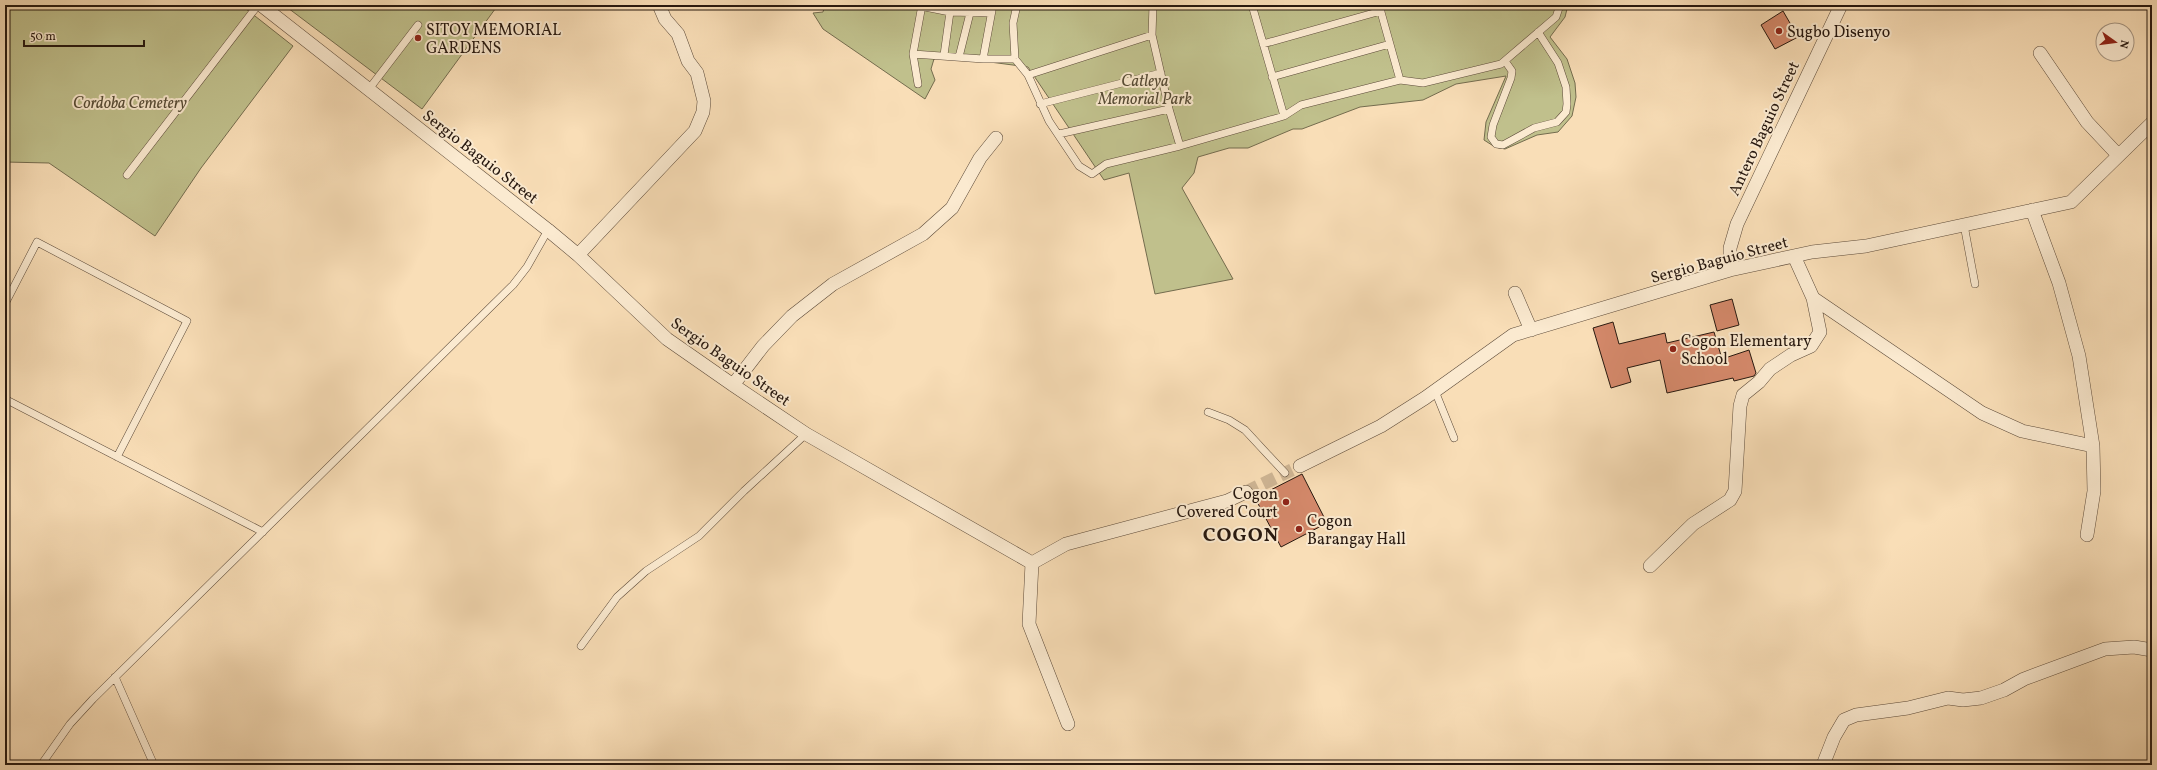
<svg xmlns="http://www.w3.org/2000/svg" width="2157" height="770" font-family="Vollkorn,serif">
<rect width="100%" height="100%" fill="#f9deb7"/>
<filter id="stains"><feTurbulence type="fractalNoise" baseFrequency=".005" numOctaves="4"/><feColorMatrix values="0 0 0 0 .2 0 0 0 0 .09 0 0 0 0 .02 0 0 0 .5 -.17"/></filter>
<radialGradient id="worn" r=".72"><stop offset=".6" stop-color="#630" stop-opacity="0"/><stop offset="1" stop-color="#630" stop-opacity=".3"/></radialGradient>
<path fill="#c0c08c" stroke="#746c4e" d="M 5,5 L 241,5 L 293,46 L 201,168 L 155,236 L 49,163 L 5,162 Z
M 284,5 L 498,5 L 422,109 Z
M 825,5 L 1568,5 L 1565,17 L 1550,37 L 1567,59 L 1575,83 L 1576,97 L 1572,116 L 1558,132 L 1537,135 L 1505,149 L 1495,147 L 1484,140 L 1486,122 L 1506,76 L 1456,84 L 1423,100 L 1360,107 L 1302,129 L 1293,129 L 1248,148 L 1229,148 L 1198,157 L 1194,173 L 1182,188 L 1233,279 L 1155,294 L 1129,173 L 1104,180 L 1028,67 L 944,56 L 934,59 L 931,69 L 935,80 L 925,99 L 823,29 L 813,13 L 823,12 Z"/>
<path fill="#d5896b" stroke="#27180f" d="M 1783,11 L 1798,37 L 1775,49 L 1761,25 Z
M 1732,299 L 1739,325 L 1717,331 L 1710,305 Z
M 1613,322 L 1619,344 L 1665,333 L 1667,343 L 1714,332 L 1722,359 L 1749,350 L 1756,373 L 1754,376 L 1734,381 L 1733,378 L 1667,393 L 1660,360 L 1627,368 L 1631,382 L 1611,388 L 1593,328 Z
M 1302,474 L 1327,523 L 1281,547 L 1255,498 Z"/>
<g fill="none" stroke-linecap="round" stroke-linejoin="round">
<path stroke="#cfb695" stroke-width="13" stroke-dasharray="13 6" stroke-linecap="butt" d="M 1246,492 L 1300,466"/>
<defs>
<path id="service" d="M 915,5 L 950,12 L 991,13
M 1017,5 L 1013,23 L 1015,59 L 1028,75 L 1049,121 L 1079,166 L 1092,174 L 1106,164 L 1180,146 L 1284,116 L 1301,105 L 1400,80 L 1423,83 L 1501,64 L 1556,17 L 1560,5
M 1153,5 L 1152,35 L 1169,109 L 1180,146
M 1252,5 L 1284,116
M 1379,5 L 1400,80
M 1263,44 L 1381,11
M 913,54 L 983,59 L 1015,59
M 944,55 L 950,12
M 959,57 L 970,13
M 983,59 L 993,5
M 1505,61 L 1512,71 L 1511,78 L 1493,125 L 1491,137 L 1496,144 L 1503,145 L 1534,128 L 1557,122 L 1566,112 L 1567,104 L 1566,87 L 1558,63 L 1538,32
M 1028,75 L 1152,35
M 1272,77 L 1390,44
M 918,84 L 913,54 L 922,5
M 369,89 L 418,25
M 1040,104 L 1161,73
M 1059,134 L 1169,109
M 127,175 L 258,5
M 1964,225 L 1975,284
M 5,304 L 37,242 L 187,321 L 117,457
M 1435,391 L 1454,438
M 5,399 L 263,532
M 1208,412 L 1229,420 L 1245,430 L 1285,473
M 581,646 L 617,597 L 646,571 L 699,536 L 744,491 L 806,434
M 115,677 L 154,765
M 41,765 L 70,724 L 93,699 L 513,285 L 527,267 L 548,230"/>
<path id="minor" d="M 261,5 L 548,230 L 578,255 L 667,339 L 733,385 L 806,434 L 1032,563
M 2040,53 L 2087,122 L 2118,155
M 2032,210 L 2059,283 L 2079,356 L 2093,446 L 2094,491 L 2087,535
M 578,255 L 695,131 L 703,112 L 704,101 L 697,73 L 688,61 L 678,34 L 665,19 L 659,5
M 1794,256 L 1813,298 L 1982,413 L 2022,431 L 2093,446
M 1730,270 L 1730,248 L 1737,224 L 1841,5
M 1515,293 L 1531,330
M 733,385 L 763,346 L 792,316 L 833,284 L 923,234 L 952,208 L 980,158 L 996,138
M 1300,466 L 1381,426 L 1425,398 L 1513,335 L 1730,270 L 1812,252 L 1866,246 L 2071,202 L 2152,123
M 1032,563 L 1066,544 L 1227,501 L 1246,492
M 1032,563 L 1029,624 L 1068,724
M 1650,566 L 1693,524 L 1730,500 L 1735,491 L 1740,406 L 1743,395 L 1759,382 L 1770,369 L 1791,355 L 1811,346 L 1820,332 L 1813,298
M 1823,765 L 1834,737 L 1844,720 L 1856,715 L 1908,708 L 1948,698 L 1963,700 L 1981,698 L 2004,690 L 2024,679 L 2105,649 L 2134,647 L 2152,650"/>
</defs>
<use href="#service" stroke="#5c4a39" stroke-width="8"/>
<use href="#minor" stroke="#5c4a39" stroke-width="14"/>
<use href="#service" stroke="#fbead0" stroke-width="7"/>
<use href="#minor" stroke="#fbead0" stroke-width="13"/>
</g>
<g fill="#8f2418" stroke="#fbead0" stroke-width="1.5">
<circle cx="1779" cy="31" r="4"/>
<circle cx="418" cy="38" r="4"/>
<circle cx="1673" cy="349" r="4"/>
<circle cx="1286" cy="502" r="4"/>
<circle cx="1299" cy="529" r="4"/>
</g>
<g text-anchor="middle" stroke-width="4" stroke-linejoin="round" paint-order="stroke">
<g font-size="16" fill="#27180f" stroke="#fbead0" text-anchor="start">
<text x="426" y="35">SITOY MEMORIAL<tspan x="426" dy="18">GARDENS</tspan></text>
<text x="1787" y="37">Sugbo Disenyo</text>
<text x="1681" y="346">Cogon Elementary<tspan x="1681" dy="18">School</tspan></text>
<text x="1278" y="499" text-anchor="end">Cogon<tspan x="1278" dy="18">Covered Court</tspan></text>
<text x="1307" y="526">Cogon<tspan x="1307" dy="18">Barangay Hall</tspan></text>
</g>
<g font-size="16" font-style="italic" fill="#554a34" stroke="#fbead0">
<text x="1145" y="86">Catleya<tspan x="1145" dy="18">Memorial Park</tspan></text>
<text x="130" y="108">Cordoba Cemetery</text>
</g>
<g font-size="16" fill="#27180f" stroke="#fbead0">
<text transform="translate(1763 128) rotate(-65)" y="6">Antero Baguio Street</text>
<text transform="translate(481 156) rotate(38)" y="6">Sergio Baguio Street</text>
<text transform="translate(1719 259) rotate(-15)" y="6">Sergio Baguio Street</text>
<text transform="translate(731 361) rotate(35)" y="6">Sergio Baguio Street</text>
</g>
<g font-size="20" font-weight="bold" letter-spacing="1" fill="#27180f" stroke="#fbead0">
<text x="1241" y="541">COGON</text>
</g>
</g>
<rect width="2157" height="770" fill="none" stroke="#f9deb7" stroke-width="20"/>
<rect x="6" y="6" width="2145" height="758" fill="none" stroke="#27180f" stroke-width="2"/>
<rect x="10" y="10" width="2137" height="750" fill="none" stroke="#27180f"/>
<g transform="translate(2115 42) rotate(104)"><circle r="19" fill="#fbead0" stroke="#a69683"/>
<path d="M0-3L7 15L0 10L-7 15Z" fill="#8f2418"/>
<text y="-6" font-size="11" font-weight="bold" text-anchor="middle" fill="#27180f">N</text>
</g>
<path d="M24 40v6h120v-6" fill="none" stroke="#27180f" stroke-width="2"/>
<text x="30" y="40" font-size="12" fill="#27180f" stroke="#fbead0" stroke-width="3" paint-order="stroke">50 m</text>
<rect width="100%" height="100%" filter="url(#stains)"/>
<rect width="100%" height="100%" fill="url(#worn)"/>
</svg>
